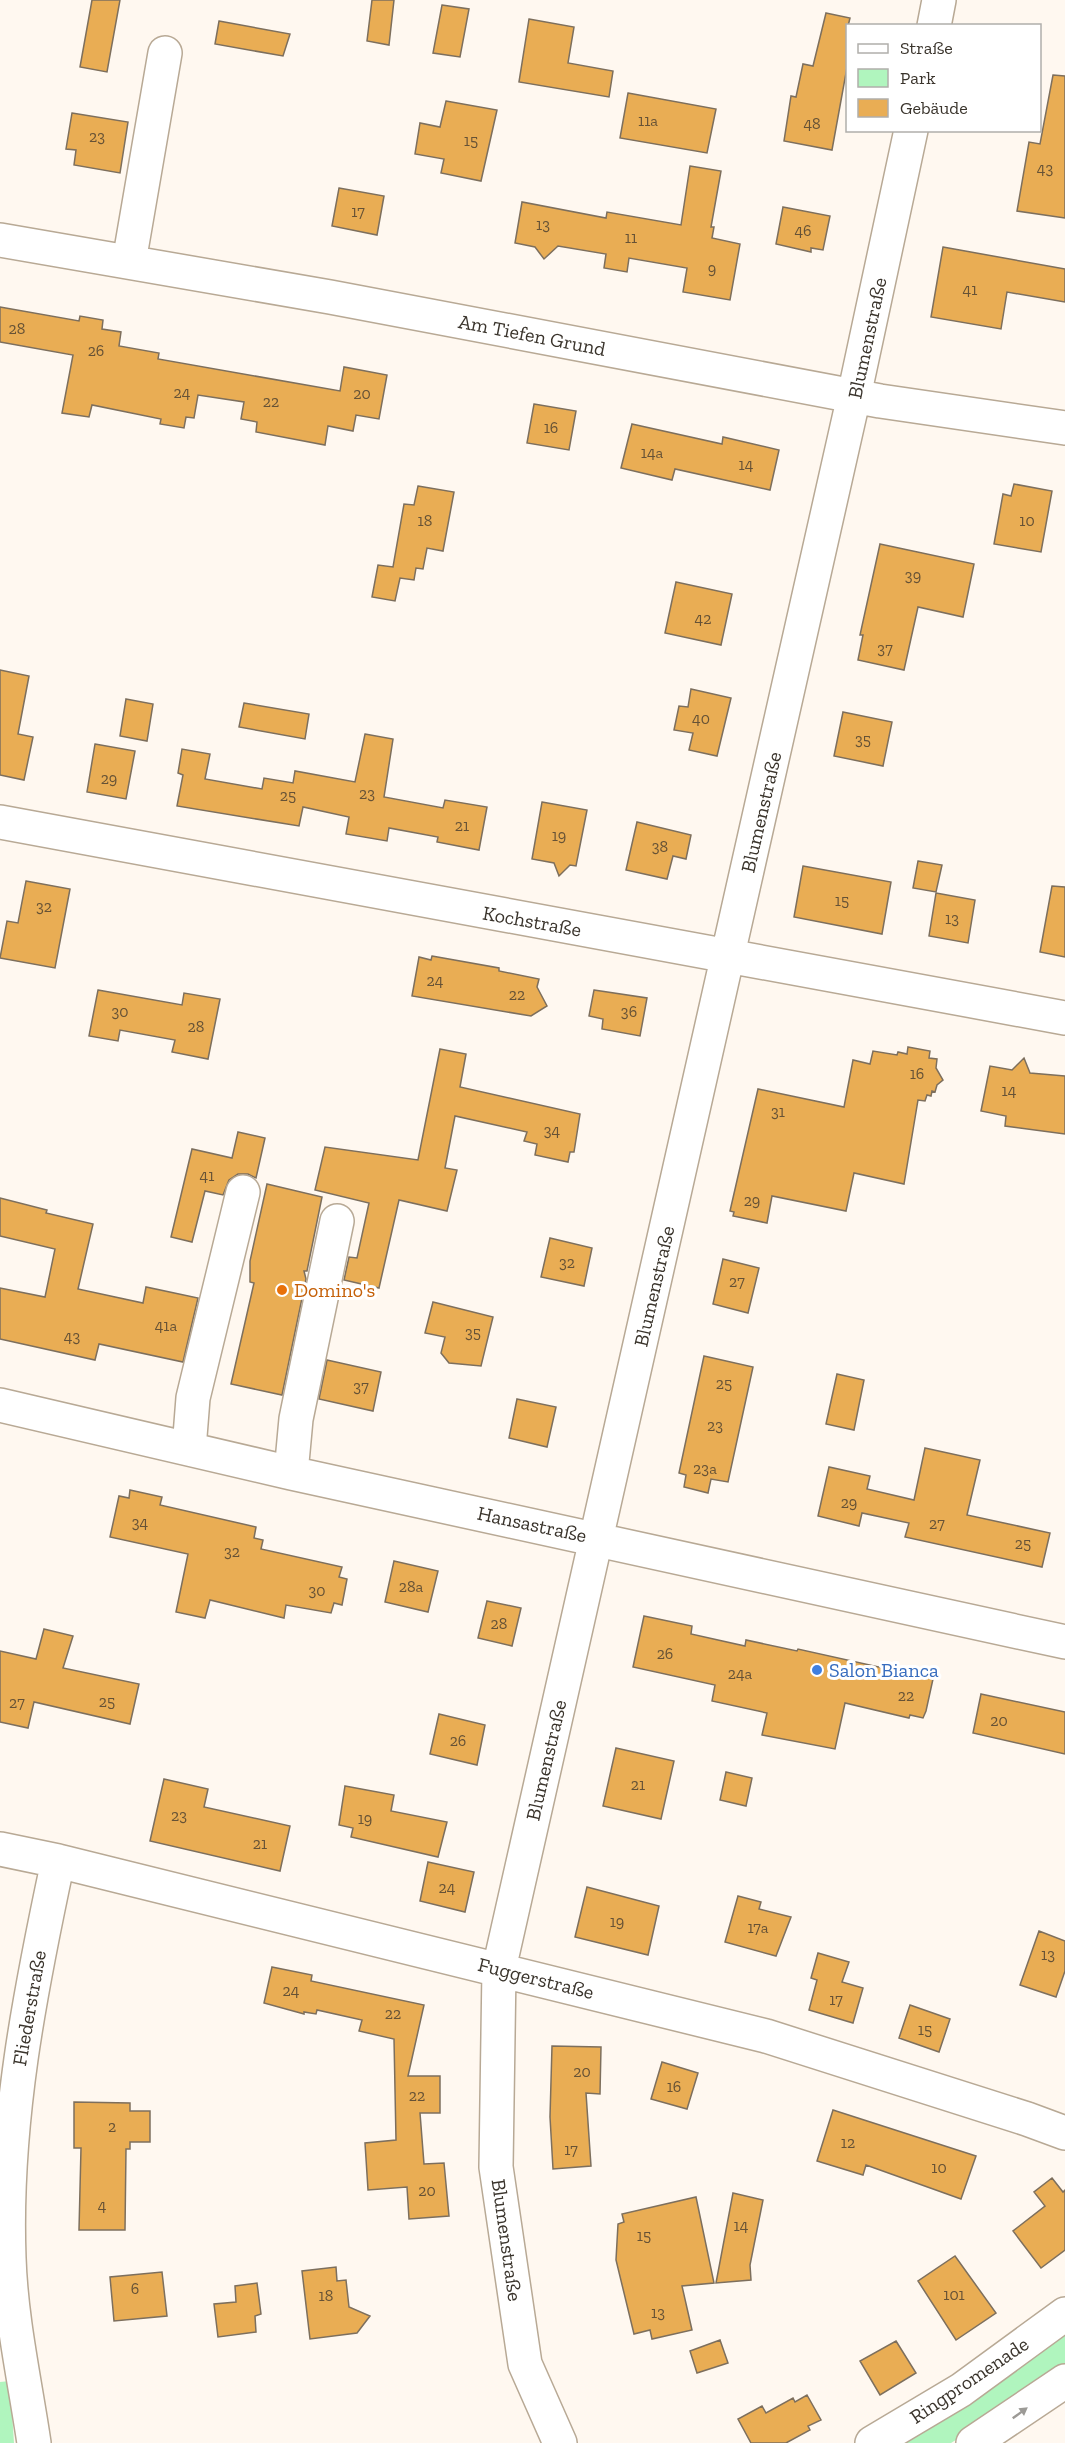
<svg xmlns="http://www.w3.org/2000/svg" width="1065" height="2443" font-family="'Zilla Slab',serif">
<rect width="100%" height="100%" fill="#fff8f0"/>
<path fill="#b0f5be" d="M 1065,2331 L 1065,2370 L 1049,2381 L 951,2443 L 896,2443 Z
M 10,2381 L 14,2443 L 0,2443 L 0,2382 Z"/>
<path fill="#e9ad54" stroke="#7d6f5d" stroke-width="1.5" d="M 92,0 L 120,0 L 107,72 L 80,67 Z
M 372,0 L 394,0 L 389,45 L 367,41 Z
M 442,5 L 469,9 L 460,57 L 433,53 Z
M 826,13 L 850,18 L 848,26 L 848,62 L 832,150 L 784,141 L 791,96 L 796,97 L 803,64 L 813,66 Z
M 529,19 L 574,27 L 568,63 L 613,71 L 609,97 L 519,82 Z
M 219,21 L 290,34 L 283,56 L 215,44 Z
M 1053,75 L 1065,76 L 1065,218 L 1017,211 L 1029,142 L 1040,144 Z
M 628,93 L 716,109 L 707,153 L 620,138 Z
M 446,101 L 497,110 L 481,181 L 441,173 L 444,159 L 415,154 L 420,123 L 440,127 Z
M 72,113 L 128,122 L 120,173 L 74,165 L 76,150 L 66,149 Z
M 690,166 L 721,171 L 711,227 L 714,227 L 712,238 L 740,244 L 730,300 L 683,292 L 687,268 L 629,258 L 627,272 L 604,268 L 606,254 L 558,246 L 544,259 L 535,247 L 515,243 L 522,202 L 606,218 L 607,212 L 681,225 Z
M 339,188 L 384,196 L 377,235 L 332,226 Z
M 783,207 L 830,216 L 823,250 L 811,248 L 811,252 L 776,244 Z
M 943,247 L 1065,269 L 1065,302 L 1007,292 L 1001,329 L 931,317 Z
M 0,307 L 79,321 L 80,316 L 103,320 L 102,329 L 121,332 L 119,346 L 159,353 L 158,359 L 340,391 L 344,367 L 387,375 L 379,419 L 356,415 L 353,431 L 328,426 L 325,445 L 256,432 L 257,422 L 241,419 L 244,402 L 198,395 L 194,418 L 186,417 L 184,428 L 160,424 L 161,419 L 92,405 L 89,417 L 62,413 L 73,355 L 0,342 Z
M 534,404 L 576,411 L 569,450 L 527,443 Z
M 632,424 L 722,444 L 723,437 L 779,450 L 770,490 L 675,469 L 672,480 L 621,468 Z
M 1014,484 L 1052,491 L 1041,552 L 994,544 L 1003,494 L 1011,496 Z
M 418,486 L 454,492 L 443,551 L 427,548 L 423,569 L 416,568 L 414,580 L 400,578 L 395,601 L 372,597 L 378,565 L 393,567 L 404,504 L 414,505 Z
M 880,544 L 974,564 L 963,617 L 918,607 L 904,670 L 858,660 L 863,635 L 860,635 Z
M 676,582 L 732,594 L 721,645 L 665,633 Z
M 0,670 L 29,676 L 18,734 L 33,737 L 24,780 L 0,775 Z
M 691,689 L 731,698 L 717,756 L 689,750 L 693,733 L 674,730 L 679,706 L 688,707 Z
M 126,699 L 153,704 L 147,741 L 120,736 Z
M 244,703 L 309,714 L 305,739 L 239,727 Z
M 843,712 L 892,722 L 883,766 L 834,756 Z
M 365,734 L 393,739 L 384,797 L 443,808 L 445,800 L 487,807 L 479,850 L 437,842 L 438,837 L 389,828 L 387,841 L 346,834 L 349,817 L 303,807 L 299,826 L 177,806 L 183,775 L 178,773 L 182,749 L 210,754 L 205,779 L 262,789 L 264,778 L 293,783 L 295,771 L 355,782 Z
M 95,744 L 135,751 L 126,799 L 87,792 Z
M 542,802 L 587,810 L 576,866 L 570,865 L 559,876 L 554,863 L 532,859 Z
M 637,822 L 691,835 L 686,859 L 673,856 L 667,879 L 626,870 Z
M 918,861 L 942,865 L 936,892 L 913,888 Z
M 803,866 L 891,882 L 882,934 L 794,917 Z
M 26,881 L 70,889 L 55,968 L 0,958 L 7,921 L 18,923 Z
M 1052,886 L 1065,887 L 1065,957 L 1040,952 Z
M 936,893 L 975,900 L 968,943 L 929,936 Z
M 432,956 L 499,968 L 499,971 L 539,979 L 537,987 L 547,1006 L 531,1016 L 412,996 L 419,957 L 431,960 Z
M 98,990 L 182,1005 L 184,993 L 220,999 L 208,1059 L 172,1052 L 175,1040 L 120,1030 L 118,1041 L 89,1036 Z
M 594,990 L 647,998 L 640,1036 L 602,1029 L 603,1019 L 589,1016 Z
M 908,1047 L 930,1051 L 929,1058 L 937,1059 L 936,1068 L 943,1080 L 937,1085 L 935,1092 L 932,1091 L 931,1096 L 927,1095 L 925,1101 L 918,1100 L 904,1184 L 854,1173 L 846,1211 L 772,1196 L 767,1223 L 733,1216 L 734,1212 L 730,1211 L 758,1089 L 844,1107 L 853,1060 L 870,1064 L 873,1051 L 897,1055 L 898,1052 L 907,1054 Z
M 440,1049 L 466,1054 L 460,1087 L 580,1114 L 574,1152 L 570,1152 L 568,1162 L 535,1155 L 537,1144 L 524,1141 L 527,1132 L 455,1116 L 445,1168 L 457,1170 L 447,1211 L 399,1200 L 379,1288 L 344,1280 L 349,1257 L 357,1258 L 369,1203 L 315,1190 L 325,1147 L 418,1160 Z
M 1024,1058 L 1030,1073 L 1065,1076 L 1065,1134 L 1005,1126 L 1006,1116 L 981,1111 L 990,1066 L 1012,1070 Z
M 238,1132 L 265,1138 L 256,1178 L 248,1174 L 238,1174 L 229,1180 L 223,1195 L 205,1191 L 192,1242 L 171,1237 L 192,1149 L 232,1158 Z
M 267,1184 L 322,1197 L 307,1271 L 304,1271 L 306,1279 L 282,1395 L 231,1384 L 254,1283 L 250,1282 L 250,1261 Z
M 0,1198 L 47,1210 L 46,1213 L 93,1224 L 78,1289 L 143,1303 L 146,1287 L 198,1298 L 183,1362 L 99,1344 L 95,1360 L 0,1339 L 0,1288 L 45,1297 L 55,1249 L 0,1236 Z
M 550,1238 L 592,1248 L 584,1286 L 541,1277 Z
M 723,1259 L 759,1268 L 748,1313 L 713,1304 Z
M 433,1302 L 493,1317 L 481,1366 L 449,1363 L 441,1353 L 445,1337 L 425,1333 Z
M 704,1356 L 753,1367 L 728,1482 L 711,1479 L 708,1493 L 684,1487 L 686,1475 L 679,1473 Z
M 327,1360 L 381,1372 L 373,1411 L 319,1399 Z
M 837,1374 L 864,1380 L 854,1430 L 826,1424 Z
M 517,1399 L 556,1407 L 547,1447 L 509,1438 Z
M 925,1448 L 980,1460 L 967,1515 L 1050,1533 L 1042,1567 L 905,1537 L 909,1523 L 862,1513 L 859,1526 L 818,1516 L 829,1467 L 870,1476 L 867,1489 L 914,1500 Z
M 130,1490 L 162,1497 L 160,1505 L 256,1527 L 254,1538 L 263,1540 L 261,1549 L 342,1567 L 339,1577 L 347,1579 L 342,1605 L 334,1603 L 331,1613 L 286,1605 L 284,1618 L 210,1600 L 205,1618 L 176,1612 L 188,1554 L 110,1537 L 119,1496 L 129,1498 Z
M 394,1561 L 438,1571 L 428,1612 L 385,1602 Z
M 487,1601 L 521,1608 L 512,1646 L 478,1638 Z
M 644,1616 L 692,1626 L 691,1634 L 745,1646 L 746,1640 L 797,1651 L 798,1649 L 933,1679 L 926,1711 L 923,1718 L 910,1715 L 909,1718 L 845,1703 L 835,1749 L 762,1735 L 767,1713 L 712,1701 L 715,1685 L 633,1667 Z
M 44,1629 L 73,1636 L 63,1668 L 139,1684 L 130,1724 L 34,1702 L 28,1728 L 0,1722 L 0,1651 L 36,1659 Z
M 981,1694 L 1065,1712 L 1065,1754 L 973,1733 Z
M 439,1714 L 485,1725 L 477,1765 L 430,1754 Z
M 616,1748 L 674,1761 L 661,1819 L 603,1806 Z
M 726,1772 L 752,1778 L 746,1806 L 720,1800 Z
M 164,1779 L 208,1789 L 204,1807 L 290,1826 L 280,1871 L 150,1841 Z
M 345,1786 L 394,1795 L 391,1811 L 447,1822 L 438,1857 L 351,1837 L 353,1828 L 339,1825 Z
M 428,1862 L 474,1872 L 465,1912 L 420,1901 Z
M 587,1887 L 659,1906 L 648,1955 L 575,1937 Z
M 738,1896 L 761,1902 L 759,1909 L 791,1917 L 776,1956 L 725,1942 Z
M 1039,1931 L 1065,1941 L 1065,1971 L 1056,1997 L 1020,1985 Z
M 818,1953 L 849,1962 L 842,1982 L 863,1988 L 853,2023 L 809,2010 L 817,1980 L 811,1978 Z
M 272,1967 L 312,1975 L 311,1981 L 424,2005 L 408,2076 L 440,2076 L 440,2113 L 420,2113 L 424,2164 L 444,2163 L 449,2216 L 409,2219 L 407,2187 L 368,2190 L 365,2143 L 396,2140 L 394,2039 L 359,2031 L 362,2020 L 317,2010 L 316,2014 L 304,2012 L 304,2014 L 264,2003 Z
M 910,2005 L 950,2019 L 939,2052 L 899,2038 Z
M 552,2046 L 601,2047 L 600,2094 L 586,2093 L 591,2166 L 553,2169 L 550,2117 Z
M 662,2062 L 698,2073 L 687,2109 L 651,2099 Z
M 74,2102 L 130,2103 L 130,2111 L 150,2111 L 150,2142 L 130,2142 L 130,2149 L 126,2149 L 125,2230 L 79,2230 L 81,2148 L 74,2148 Z
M 833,2110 L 976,2156 L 961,2199 L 866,2165 L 863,2175 L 817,2161 Z
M 1052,2178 L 1063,2192 L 1065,2190 L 1065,2250 L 1041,2268 L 1013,2231 L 1045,2206 L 1034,2192 Z
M 733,2193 L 763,2200 L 750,2265 L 751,2280 L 716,2283 Z
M 696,2197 L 714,2283 L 682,2286 L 692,2330 L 652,2339 L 650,2330 L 634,2334 L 616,2260 L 618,2224 L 624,2222 L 622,2214 Z
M 955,2256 L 996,2313 L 956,2340 L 918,2281 Z
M 336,2267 L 337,2281 L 346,2280 L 349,2307 L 370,2316 L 357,2333 L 310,2339 L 302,2271 Z
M 162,2272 L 167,2316 L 114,2321 L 110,2277 Z
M 257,2283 L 261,2314 L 255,2316 L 256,2332 L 218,2337 L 214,2304 L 236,2302 L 235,2286 Z
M 720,2340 L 728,2363 L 697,2373 L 690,2351 Z
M 896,2341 L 916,2373 L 880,2395 L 860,2361 Z
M 807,2395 L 821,2420 L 808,2426 L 810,2430 L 786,2443 L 751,2443 L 738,2419 L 762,2406 L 766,2413 L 793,2398 L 795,2402 Z"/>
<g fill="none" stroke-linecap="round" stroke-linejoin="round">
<defs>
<path id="minor" d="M 934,26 L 939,0
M 0,240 L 330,297 L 880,401 L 1065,428
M 129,262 L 165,53
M 0,822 L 1065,1018
M 0,1405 L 291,1473 L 1065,1642
M 189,1449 L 193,1398 L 243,1192
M 291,1473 L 296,1419 L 337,1221
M 0,1849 L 58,1861 L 766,2036 L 1027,2119 L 1065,2133
M 34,2443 C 25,2382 11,2320 9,2258 C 4,2123 30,1992 58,1861
M 560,2443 L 525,2364 L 496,2167 L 499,1969 L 854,396 L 911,130
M 872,2443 L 961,2390 L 1065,2314
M 973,2443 L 1065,2381"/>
</defs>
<use href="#minor" stroke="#b8a995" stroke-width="36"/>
<use href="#minor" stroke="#fff" stroke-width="33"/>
</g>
<defs><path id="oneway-solid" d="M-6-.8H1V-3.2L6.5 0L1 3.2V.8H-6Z" transform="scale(1.5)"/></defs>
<use fill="#9c9a96" href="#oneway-solid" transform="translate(1020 2413) rotate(-36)"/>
<circle fill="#e8710a" stroke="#fff" stroke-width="2" cx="282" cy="1290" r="6"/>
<circle fill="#3f7fe0" stroke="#fff" stroke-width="2" cx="817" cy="1670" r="6"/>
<g text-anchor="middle" stroke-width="6" stroke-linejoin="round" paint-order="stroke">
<g font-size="16" fill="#665236">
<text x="648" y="126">11a</text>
<text x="812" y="129">48</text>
<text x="97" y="142">23</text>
<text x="471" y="146">15</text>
<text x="1045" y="174">43</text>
<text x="358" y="217">17</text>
<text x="543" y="230">13</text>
<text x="803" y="236">46</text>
<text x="631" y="243">11</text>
<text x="712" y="274">9</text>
<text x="970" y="295">41</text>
<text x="17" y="334">28</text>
<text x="96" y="356">26</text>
<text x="182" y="398">24</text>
<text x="362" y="399">20</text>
<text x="271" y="407">22</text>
<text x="551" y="433">16</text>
<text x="652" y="458">14a</text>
<text x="746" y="470">14</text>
<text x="425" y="526">18</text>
<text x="1027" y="526">10</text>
<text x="913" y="581">39</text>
<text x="703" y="624">42</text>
<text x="885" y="654">37</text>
<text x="701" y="724">40</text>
<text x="863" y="745">35</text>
<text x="109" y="784">29</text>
<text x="367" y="799">23</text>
<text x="288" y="801">25</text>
<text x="462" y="831">21</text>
<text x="559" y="841">19</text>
<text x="660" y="852">38</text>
<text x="842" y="906">15</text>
<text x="44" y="912">32</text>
<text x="952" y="924">13</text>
<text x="435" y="986">24</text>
<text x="517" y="1000">22</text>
<text x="120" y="1017">30</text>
<text x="629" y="1017">36</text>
<text x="196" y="1032">28</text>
<text x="917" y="1079">16</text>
<text x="1009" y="1096">14</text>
<text x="778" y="1117">31</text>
<text x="552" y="1136">34</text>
<text x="207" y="1181">41</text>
<text x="752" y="1206">29</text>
<text x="567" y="1268">32</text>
<text x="737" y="1287">27</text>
<text x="166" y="1331">41a</text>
<text x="473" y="1338">35</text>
<text x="72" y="1342">43</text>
<text x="724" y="1389">25</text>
<text x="361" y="1392">37</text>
<text x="715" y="1431">23</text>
<text x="705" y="1474">23a</text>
<text x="849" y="1508">29</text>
<text x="140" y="1528">34</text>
<text x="937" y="1529">27</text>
<text x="1023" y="1549">25</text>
<text x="232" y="1557">32</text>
<text x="411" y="1592">28a</text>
<text x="317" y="1596">30</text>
<text x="499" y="1629">28</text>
<text x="665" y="1659">26</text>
<text x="740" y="1679">24a</text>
<text x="906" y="1701">22</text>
<text x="107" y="1707">25</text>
<text x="17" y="1708">27</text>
<text x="999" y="1726">20</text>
<text x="458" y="1746">26</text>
<text x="638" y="1790">21</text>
<text x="179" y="1821">23</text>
<text x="365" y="1824">19</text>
<text x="260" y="1849">21</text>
<text x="447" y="1893">24</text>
<text x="617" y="1927">19</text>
<text x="758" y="1933">17a</text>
<text x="1048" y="1960">13</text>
<text x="291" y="1996">24</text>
<text x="836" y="2005">17</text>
<text x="393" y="2019">22</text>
<text x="925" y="2035">15</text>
<text x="582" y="2077">20</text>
<text x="674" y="2092">16</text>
<text x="417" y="2101">22</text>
<text x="112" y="2132">2</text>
<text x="848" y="2148">12</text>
<text x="571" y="2155">17</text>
<text x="939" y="2173">10</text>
<text x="427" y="2196">20</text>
<text x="102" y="2211">4</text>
<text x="741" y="2231">14</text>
<text x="644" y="2241">15</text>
<text x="135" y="2294">6</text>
<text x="954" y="2300">101</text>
<text x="326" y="2301">18</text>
<text x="658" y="2318">13</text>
</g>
<g font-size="20" fill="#3a342c" stroke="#fff">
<text transform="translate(532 335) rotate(11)" y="7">Am Tiefen Grund</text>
<text transform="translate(867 338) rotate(-78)" y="7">Blumenstraße</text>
<text transform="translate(761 812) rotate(-77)" y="7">Blumenstraße</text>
<text transform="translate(532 921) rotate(10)" y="7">Kochstraße</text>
<text transform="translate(654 1286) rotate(-77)" y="7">Blumenstraße</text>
<text transform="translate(532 1524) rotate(12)" y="7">Hansastraße</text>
<text transform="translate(546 1760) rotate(-77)" y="7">Blumenstraße</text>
<text transform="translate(536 1978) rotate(14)" y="7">Fuggerstraße</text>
<text transform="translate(29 2008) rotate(-80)" y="7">Fliederstraße</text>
<text transform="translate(507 2240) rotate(82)" y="7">Blumenstraße</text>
<text transform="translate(969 2380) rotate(-34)" y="7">Ringpromenade</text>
</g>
<g font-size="20" fill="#c56008" stroke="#fff" text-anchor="start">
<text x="294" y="1297">Domino's</text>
</g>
<g font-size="20" fill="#366cbe" stroke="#fff" text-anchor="start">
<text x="829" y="1677">Salon Bianca</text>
</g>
</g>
<rect x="846" y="24" width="195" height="108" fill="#ffffff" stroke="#b0aeab" stroke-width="1.5"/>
<rect x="858" y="44" width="30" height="9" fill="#ffffff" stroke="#b0aeab" stroke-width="1.5"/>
<text x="900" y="54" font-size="18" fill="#3a342c">Straße</text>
<rect x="858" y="69" width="30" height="18" fill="#b0f5be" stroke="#b0aeab" stroke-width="1.5"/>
<text x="900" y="84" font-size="18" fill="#3a342c">Park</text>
<rect x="858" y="99" width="30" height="18" fill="#e9ad54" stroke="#b0aeab" stroke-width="1.5"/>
<text x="900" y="114" font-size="18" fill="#3a342c">Gebäude</text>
</svg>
